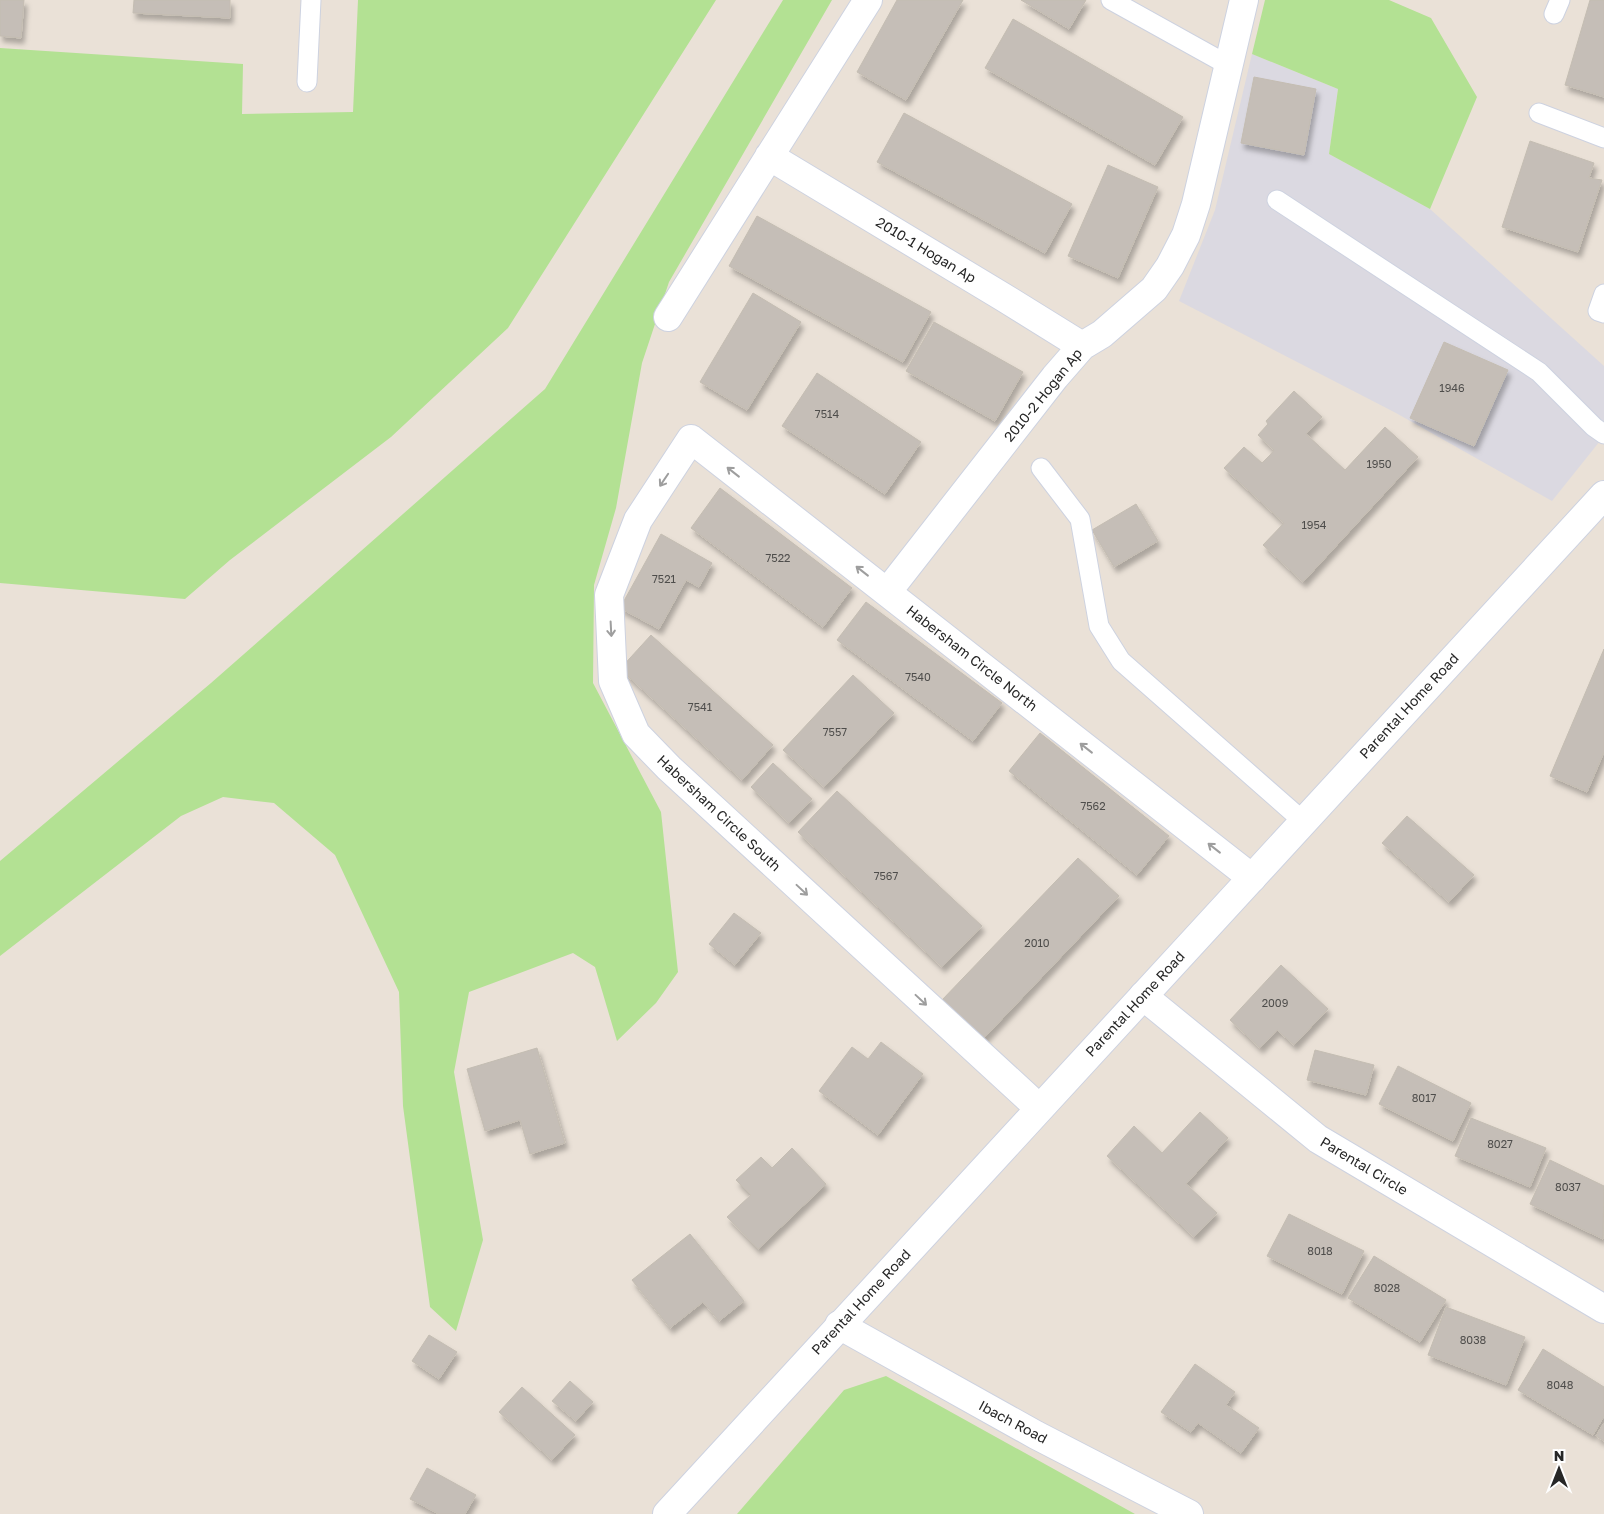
<svg xmlns="http://www.w3.org/2000/svg" width="1604" height="1514" font-family="'Golos Text',sans-serif">
<defs>
<filter id="shadow"><feDropShadow dx="3" dy="5.5" stdDeviation="2.5" flood-color="#0004"/></filter>
</defs>
<rect width="100%" height="100%" fill="#eae1d7"/>
<path fill="#dbd9e1" d="M 1252,54 L 1338,89 L 1329,154 L 1430,209 L 1604,366 L 1604,436 L 1552,501 L 1396,413 L 1179,301 L 1215,210 Z"/>
<path fill="#b3e193" d="M 358,0 L 716,0 L 508,328 L 391,437 L 230,560 L 185,599 L 0,583 L 0,48 L 243,64 L 242,114 L 353,112 Z
M 783,0 L 832,0 L 669,282 L 642,363 L 616,508 L 594,585 L 593,683 L 661,812 L 678,972 L 656,1003 L 617,1041 L 595,967 L 573,953 L 469,992 L 454,1072 L 483,1240 L 456,1331 L 430,1307 L 403,1106 L 399,992 L 335,855 L 274,803 L 223,797 L 181,816 L 0,956 L 0,861 L 211,683 L 545,389 Z
M 1265,0 L 1389,0 L 1431,18 L 1477,97 L 1430,209 L 1329,154 L 1338,89 L 1252,54 Z
M 886,1376 L 1135,1514 L 737,1514 L 844,1390 Z"/>
<path fill="#c5beb7" stroke="#c4bdb2" filter="url(#shadow)" d="M 0,0 L 24,0 L 21,38 L 0,36 Z
M 134,0 L 230,0 L 230,18 L 133,13 Z
M 897,0 L 963,0 L 906,100 L 857,72 Z
M 1021,0 L 1086,0 L 1069,29 Z
M 1590,0 L 1604,0 L 1604,97 L 1565,85 Z
M 1013,19 L 1183,117 L 1155,165 L 985,68 Z
M 1254,77 L 1316,89 L 1304,155 L 1241,143 Z
M 904,113 L 1072,204 L 1045,253 L 877,162 Z
M 1530,141 L 1594,163 L 1589,178 L 1602,180 L 1578,252 L 1502,227 Z
M 1108,165 L 1158,187 L 1118,278 L 1068,256 Z
M 757,216 L 931,312 L 903,362 L 729,266 Z
M 753,293 L 801,322 L 747,410 L 700,382 Z
M 934,322 L 1023,372 L 995,421 L 906,371 Z
M 1444,342 L 1508,370 L 1474,446 L 1410,418 Z
M 817,373 L 921,442 L 885,494 L 782,426 Z
M 1294,391 L 1322,417 L 1306,434 L 1345,470 L 1385,427 L 1418,457 L 1303,582 L 1263,545 L 1284,523 L 1224,468 L 1244,447 L 1262,463 L 1270,455 L 1274,450 L 1258,435 L 1268,424 L 1266,421 Z
M 720,488 L 852,588 L 823,627 L 691,528 Z
M 1136,504 L 1158,541 L 1114,567 L 1092,530 Z
M 661,534 L 712,563 L 699,587 L 686,580 L 659,629 L 620,608 Z
M 866,602 L 1002,703 L 973,741 L 837,640 Z
M 651,635 L 773,745 L 742,780 L 620,669 Z
M 1604,649 L 1604,752 L 1587,792 L 1550,776 Z
M 853,675 L 894,713 L 824,787 L 783,750 Z
M 1040,733 L 1169,836 L 1137,875 L 1009,771 Z
M 773,763 L 812,799 L 789,823 L 751,787 Z
M 837,791 L 982,926 L 942,967 L 798,832 Z
M 1407,816 L 1474,875 L 1449,902 L 1382,843 Z
M 1078,858 L 1119,896 L 983,1039 L 942,1000 Z
M 734,913 L 761,933 L 735,965 L 709,944 Z
M 1281,965 L 1328,1009 L 1294,1045 L 1277,1030 L 1260,1048 L 1230,1020 Z
M 881,1042 L 923,1074 L 878,1135 L 819,1091 L 852,1047 L 868,1059 Z
M 537,1048 L 565,1143 L 530,1154 L 520,1120 L 485,1131 L 467,1069 Z
M 1315,1050 L 1374,1065 L 1366,1095 L 1307,1080 Z
M 1398,1066 L 1471,1103 L 1453,1141 L 1379,1104 Z
M 1200,1112 L 1228,1138 L 1186,1184 L 1217,1213 L 1194,1237 L 1107,1156 L 1134,1126 L 1162,1153 Z
M 1471,1118 L 1546,1148 L 1530,1187 L 1455,1156 Z
M 792,1148 L 826,1184 L 758,1249 L 727,1217 L 751,1195 L 736,1180 L 761,1157 L 772,1168 Z
M 1550,1160 L 1604,1186 L 1603,1239 L 1530,1204 Z
M 1289,1214 L 1364,1251 L 1342,1294 L 1267,1256 Z
M 690,1234 L 744,1301 L 719,1321 L 703,1302 L 670,1328 L 632,1280 Z
M 1374,1256 L 1446,1300 L 1420,1342 L 1348,1298 Z
M 1446,1307 L 1525,1337 L 1506,1385 L 1428,1355 Z
M 429,1335 L 457,1352 L 439,1379 L 412,1361 Z
M 1543,1349 L 1604,1387 L 1604,1416 L 1593,1435 L 1518,1390 Z
M 1195,1364 L 1235,1392 L 1226,1405 L 1259,1428 L 1241,1453 L 1198,1423 L 1191,1432 L 1161,1412 Z
M 570,1381 L 593,1402 L 576,1421 L 552,1401 Z
M 522,1387 L 575,1435 L 552,1460 L 499,1412 Z
M 1604,1423 L 1604,1441 L 1596,1436 Z
M 427,1468 L 476,1495 L 465,1514 L 439,1514 L 410,1499 Z"/>
<g fill="none" stroke-linecap="round" stroke-linejoin="round">
<defs>
<path id="service" d="M 1111,0 L 1228,65
M 1554,14 L 1560,0
M 307,82 L 311,0
M 1539,113 L 1604,138
M 1277,200 L 1539,372 L 1594,427 L 1604,434
M 1604,294 L 1598,311 L 1604,313
M 1041,468 L 1080,519 L 1099,626 L 1121,661 L 1304,822"/>
<path id="minor" d="M 769,156 L 1003,297 L 1082,346
M 668,317 L 868,0
M 888,591 L 1055,377 L 1082,346 L 1102,334 L 1154,289 L 1170,266 L 1186,235 L 1196,204 L 1244,0
M 1143,996 L 1318,1139 L 1604,1309
M 1039,1108 L 669,768 L 636,734 L 613,681 L 609,595 L 638,520 L 691,439 C 878,585 1065,732 1252,878
M 839,1325 L 1036,1435 L 1189,1514"/>
<path id="tertiary" d="M 667,1514 L 1604,495"/>
</defs>
<use href="#service" stroke="#cdd2e0" stroke-width="21"/>
<use href="#minor" stroke="#cdd2e0" stroke-width="30"/>
<use href="#tertiary" stroke="#cdd2e0" stroke-width="30"/>
<use href="#service" stroke="#fff" stroke-width="19"/>
<use href="#minor" stroke="#fff" stroke-width="28"/>
<use href="#tertiary" stroke="#fff" stroke-width="28"/>
</g>
<defs><path id="oneway-shaft" d="M-6 0H5M1.5-3L5.5 0L1.5 3" fill="none" stroke-width="1.6" stroke-linecap="round" stroke-linejoin="round" transform="scale(1.25)"/></defs>
<g stroke="#9e9e9e">
<use href="#oneway-shaft" transform="translate(733 472) rotate(-142)"/>
<use href="#oneway-shaft" transform="translate(664 480) rotate(124)"/>
<use href="#oneway-shaft" transform="translate(862 571) rotate(-142)"/>
<use href="#oneway-shaft" transform="translate(611 629) rotate(87)"/>
<use href="#oneway-shaft" transform="translate(1086 748) rotate(-142)"/>
<use href="#oneway-shaft" transform="translate(1214 848) rotate(-142)"/>
<use href="#oneway-shaft" transform="translate(802 890) rotate(43)"/>
<use href="#oneway-shaft" transform="translate(921 1000) rotate(43)"/>
</g>
<g text-anchor="middle" stroke-width="4" stroke-linejoin="round" paint-order="stroke">
<g font-size="11" fill="#4e4d4b">
<text x="1452" y="392">1946</text>
<text x="827" y="418">7514</text>
<text x="1379" y="468">1950</text>
<text x="1314" y="529">1954</text>
<text x="778" y="562">7522</text>
<text x="664" y="583">7521</text>
<text x="918" y="681">7540</text>
<text x="700" y="711">7541</text>
<text x="835" y="736">7557</text>
<text x="1093" y="810">7562</text>
<text x="886" y="880">7567</text>
<text x="1037" y="947">2010</text>
<text x="1275" y="1007">2009</text>
<text x="1424" y="1102">8017</text>
<text x="1500" y="1148">8027</text>
<text x="1568" y="1191">8037</text>
<text x="1320" y="1255">8018</text>
<text x="1387" y="1292">8028</text>
<text x="1473" y="1344">8038</text>
<text x="1560" y="1389">8048</text>
</g>
<g font-size="14" fill="#272727" stroke="#fff">
<text transform="translate(926 250) rotate(31)" y="5">2010-1 Hogan Ap</text>
<text transform="translate(1043 395) rotate(-51)" y="5">2010-2 Hogan Ap</text>
<text transform="translate(972 658) rotate(38)" y="5">Habersham Circle North</text>
<text transform="translate(1409 706) rotate(-47)" y="5">Parental Home Road</text>
<text transform="translate(719 813) rotate(43)" y="5">Habersham Circle South</text>
<text transform="translate(1135 1004) rotate(-47)" y="5">Parental Home Road</text>
<text transform="translate(1364 1166) rotate(31)" y="5">Parental Circle</text>
<text transform="translate(861 1302) rotate(-47)" y="5">Parental Home Road</text>
<text transform="translate(1013 1422) rotate(28)" y="5">Ibach Road</text>
</g>
</g>
<g transform="translate(1559 1469)" stroke="#ffffff" stroke-width="4" paint-order="stroke">
<path d="M0-4L9 19L0 12L-9 19Z" fill="#272727"/>
<text y="-8" font-size="14" font-weight="bold" text-anchor="middle" fill="#272727">N</text>
</g>
</svg>
